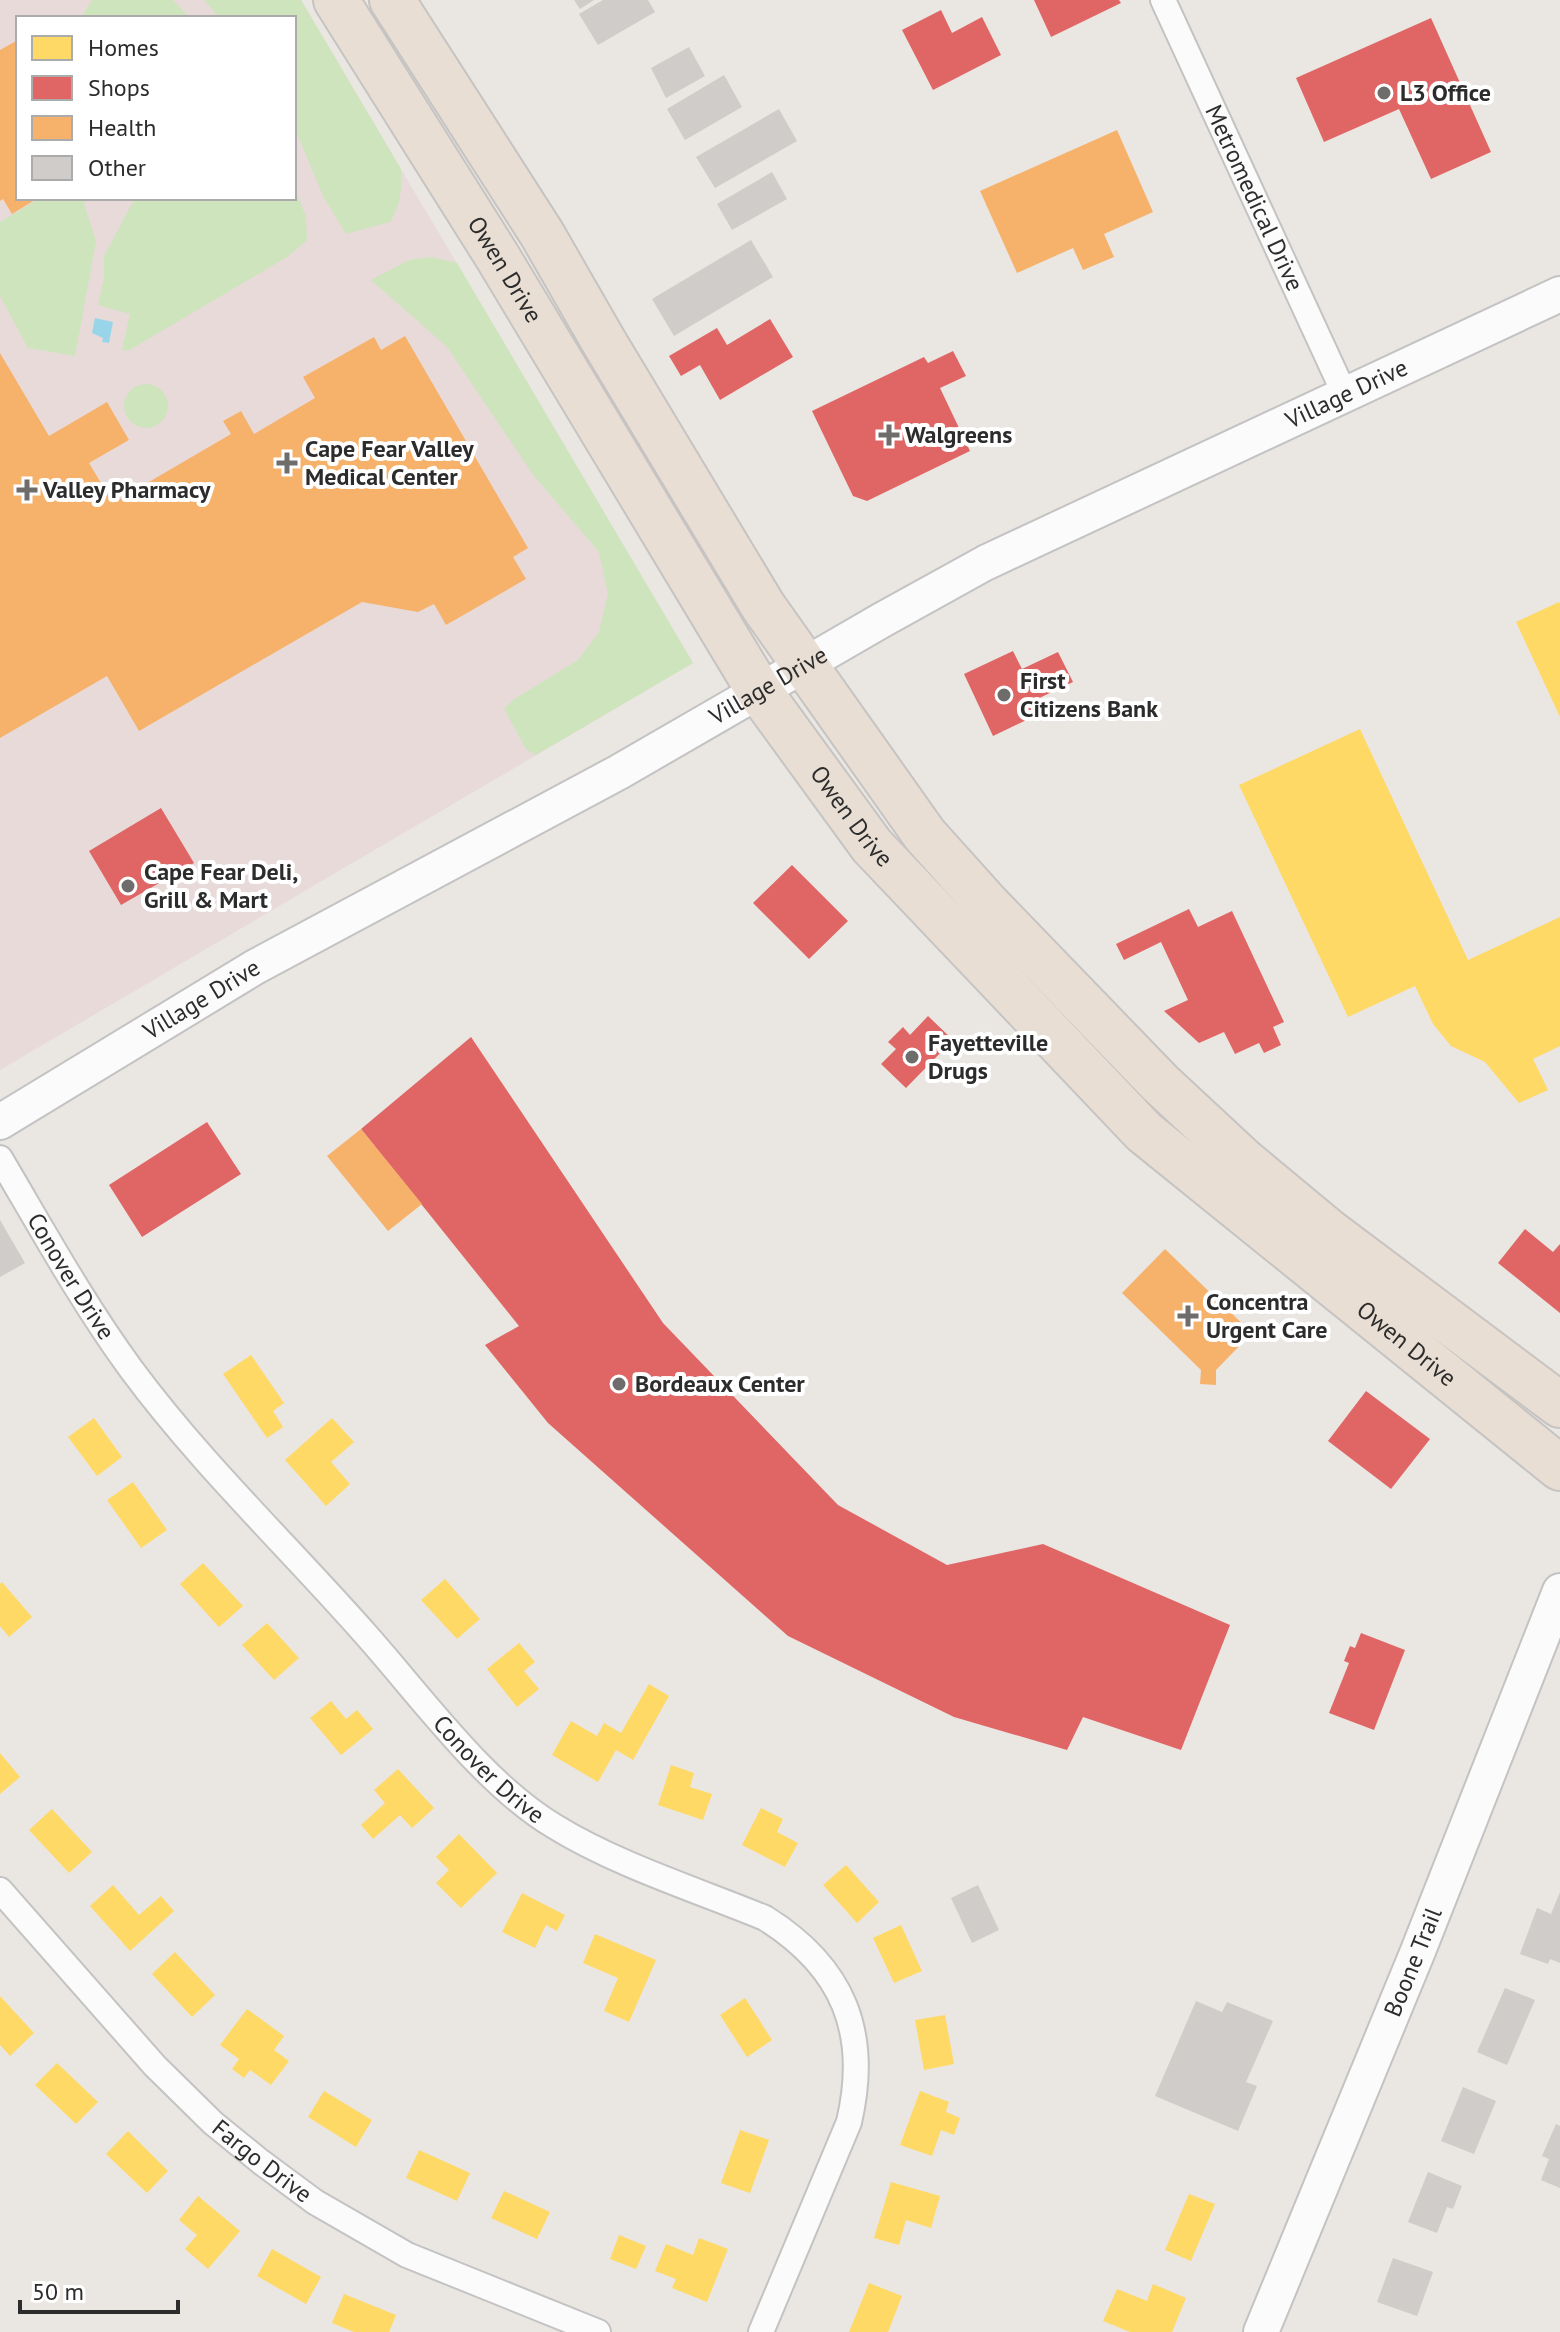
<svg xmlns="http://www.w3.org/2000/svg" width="1560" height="2332" font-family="'PT Sans',sans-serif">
<rect width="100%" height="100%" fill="#eae6e2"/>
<path fill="#e8dad9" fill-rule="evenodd" d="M 0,0 L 301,0 L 693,663 L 0,1070 ZM 18,18 L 294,18 L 294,198 L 18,198 Z"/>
<path fill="#cde4bc" d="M 92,0 L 173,0 L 190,18 L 81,18 Z
M 204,0 L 301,0 L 401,169 C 402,189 401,205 390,222 L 346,234 L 323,196 L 294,126 L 294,18 L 220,18 Z
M 294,186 L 306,217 L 307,240 L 287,257 L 128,351 L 122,350 L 130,314 L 98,305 L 104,278 L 104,256 L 135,198 L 294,198 Z
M 40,198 L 88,198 L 84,204 L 96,241 L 75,356 L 28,348 L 0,296 L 0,222 Z
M 431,257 L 457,263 L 693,663 L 536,755 L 526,749 L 504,709 L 513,700 L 578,660 L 599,632 L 608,594 L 599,552 L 534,476 L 447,347 L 371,280 L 409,260 Z
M124 406a22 22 0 1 1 44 0a22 22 0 1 1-44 0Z"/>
<path fill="#98d5e9" d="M 95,318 L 113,322 L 109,343 L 102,342 L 103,338 L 92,333 Z"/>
<path fill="#ffd966" d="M 1559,602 L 1560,604 L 1560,717 L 1516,622 Z
M 1360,729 L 1468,960 L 1560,917 L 1560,1046 L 1533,1059 L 1548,1090 L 1519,1103 L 1485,1062 L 1451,1046 L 1433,1024 L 1415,986 L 1348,1017 L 1239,785 Z
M 251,1355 L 284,1403 L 273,1411 L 283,1427 L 267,1438 L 223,1374 Z
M 94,1418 L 122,1457 L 97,1476 L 68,1437 Z
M 332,1418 L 354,1442 L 331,1462 L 350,1484 L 326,1506 L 285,1460 Z
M 133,1482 L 167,1530 L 141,1548 L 107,1500 Z
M 203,1563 L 243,1606 L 219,1627 L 180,1584 Z
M 445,1579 L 480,1619 L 457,1639 L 421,1600 Z
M 2,1582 L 32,1617 L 9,1637 L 0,1626 L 0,1584 Z
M 267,1623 L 299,1658 L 274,1680 L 242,1645 Z
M 519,1643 L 535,1662 L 524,1671 L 539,1689 L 517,1707 L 487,1669 Z
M 649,1684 L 669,1696 L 633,1760 L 616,1750 L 598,1782 L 552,1755 L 571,1721 L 597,1736 L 604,1723 L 621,1733 Z
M 331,1701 L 346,1719 L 357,1710 L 373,1729 L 341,1755 L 310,1718 Z
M 0,1753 L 20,1777 L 0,1794 Z
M 671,1765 L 694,1773 L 690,1787 L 712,1794 L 703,1820 L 658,1805 Z
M 398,1769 L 434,1808 L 412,1828 L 400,1815 L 373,1839 L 361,1825 L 385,1803 L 374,1790 Z
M 761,1808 L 783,1819 L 777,1832 L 798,1843 L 785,1867 L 742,1845 Z
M 52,1809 L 92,1852 L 69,1873 L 29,1830 Z
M 459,1834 L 497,1873 L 461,1908 L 436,1883 L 449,1870 L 436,1857 Z
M 846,1865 L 879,1902 L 857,1923 L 823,1885 Z
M 113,1885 L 139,1915 L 161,1896 L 174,1911 L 130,1951 L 90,1906 Z
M 522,1893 L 565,1915 L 557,1931 L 546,1925 L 535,1948 L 502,1932 Z
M 901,1925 L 922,1971 L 894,1983 L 873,1938 Z
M 595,1934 L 656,1960 L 629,2022 L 604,2011 L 618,1978 L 583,1963 Z
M 175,1952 L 215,1995 L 192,2017 L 152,1974 Z
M 0,1996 L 34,2033 L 10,2056 L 0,2045 Z
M 745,1998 L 772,2040 L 747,2057 L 720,2015 Z
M 247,2009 L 284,2036 L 274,2050 L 289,2061 L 271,2085 L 250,2070 L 244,2078 L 232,2069 L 239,2059 L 220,2045 Z
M 945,2015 L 954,2064 L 924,2070 L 915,2020 Z
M 57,2063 L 98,2102 L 76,2124 L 35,2085 Z
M 324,2091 L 372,2120 L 356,2147 L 308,2117 Z
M 920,2091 L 949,2102 L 946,2112 L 960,2118 L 954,2135 L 941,2130 L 932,2156 L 900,2145 Z
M 740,2130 L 769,2140 L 750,2193 L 721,2183 Z
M 128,2131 L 168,2171 L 147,2193 L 106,2154 Z
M 419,2150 L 470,2173 L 457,2201 L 406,2178 Z
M 891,2182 L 940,2196 L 931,2228 L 906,2220 L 899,2245 L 874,2238 Z
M 504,2191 L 550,2212 L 537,2239 L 491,2218 Z
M 1189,2194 L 1215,2204 L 1191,2261 L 1165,2250 Z
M 198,2196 L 240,2231 L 208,2269 L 185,2249 L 197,2235 L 179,2220 Z
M 619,2235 L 646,2246 L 636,2269 L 610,2259 Z
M 699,2238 L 728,2249 L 707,2302 L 672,2288 L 676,2279 L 655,2271 L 666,2244 L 693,2255 Z
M 272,2249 L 321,2277 L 306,2304 L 257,2276 Z
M 869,2283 L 902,2296 L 888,2332 L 849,2332 Z
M 1153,2284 L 1186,2298 L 1172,2332 L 1130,2332 L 1103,2321 L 1117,2289 L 1147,2301 Z
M 344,2294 L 396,2315 L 389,2332 L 354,2332 L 332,2323 Z"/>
<path fill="#e06666" d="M 1034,0 L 1119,0 L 1121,3 L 1051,37 Z
M 941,10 L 952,33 L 982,17 L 1001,55 L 933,90 L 902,30 Z
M 1431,18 L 1491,152 L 1431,179 L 1399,109 L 1324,142 L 1296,78 Z
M 770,319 L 793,357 L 720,400 L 700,365 L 681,376 L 669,356 L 717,328 L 727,345 Z
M 953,351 L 966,376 L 940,388 L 970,451 L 867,501 L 853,496 L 812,411 L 924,357 L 928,363 Z
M 1013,651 L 1022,669 L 1058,652 L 1073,682 L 1033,701 L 1039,714 L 993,736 L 964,674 Z
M 161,808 L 194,863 L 121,905 L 89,851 Z
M 792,865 L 848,921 L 809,959 L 753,903 Z
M 1189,909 L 1198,927 L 1232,911 L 1284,1022 L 1273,1027 L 1281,1045 L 1264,1053 L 1259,1043 L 1235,1054 L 1224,1032 L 1199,1043 L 1164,1011 L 1188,1000 L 1161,942 L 1124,960 L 1116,944 Z
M 928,1016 L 953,1040 L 906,1088 L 881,1064 L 896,1049 L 888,1042 L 903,1027 L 910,1035 Z
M 471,1037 L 663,1323 L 838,1505 L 947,1565 L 1043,1544 L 1230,1625 L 1181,1750 L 1083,1717 L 1067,1750 L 954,1717 L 788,1636 L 548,1423 L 485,1345 L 519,1326 L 361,1129 Z
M 207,1122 L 241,1174 L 142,1237 L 109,1185 Z
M 1525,1229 L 1553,1252 L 1560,1244 L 1560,1313 L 1498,1263 Z
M 1366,1391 L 1430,1439 L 1391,1489 L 1328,1441 Z
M 1361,1633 L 1405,1650 L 1374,1730 L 1329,1713 L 1349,1663 L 1344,1661 L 1350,1646 L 1355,1648 Z"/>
<path fill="#f6b26b" d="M 18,40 L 18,198 L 38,198 L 12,214 L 3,199 L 0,201 L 0,50 Z
M 1117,130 L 1153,212 L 1104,234 L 1114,257 L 1083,270 L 1073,248 L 1017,273 L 980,191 Z
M 405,336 L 528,548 L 513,557 L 526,579 L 446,625 L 434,604 L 418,612 L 362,602 L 139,731 L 107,676 L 0,738 L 0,353 L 49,436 L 107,402 L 129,440 L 89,463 L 113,503 L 231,434 L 223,421 L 241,411 L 254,434 L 315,398 L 303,377 L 374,337 L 381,350 Z
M 361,1129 L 422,1204 L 388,1231 L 327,1156 Z
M 1165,1249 L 1252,1333 L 1216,1370 L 1216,1385 L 1200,1384 L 1201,1370 L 1122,1293 Z"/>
<path fill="#cfccc9" d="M 574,0 L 594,0 L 580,9 Z
M 603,0 L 648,0 L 655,12 L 598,45 L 579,14 Z
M 689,47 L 705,76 L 666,98 L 651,68 Z
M 724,75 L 742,107 L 685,140 L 667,109 Z
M 779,109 L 797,141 L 715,188 L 696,157 Z
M 772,172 L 787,199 L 732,230 L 717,204 Z
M 751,240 L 773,277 L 674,336 L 652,299 Z
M 0,1220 L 25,1263 L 0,1277 Z
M 978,1885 L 999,1930 L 972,1943 L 951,1898 Z
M 1560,1892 L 1560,1963 L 1550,1959 L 1548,1964 L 1520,1954 L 1537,1908 L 1551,1914 Z
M 1505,1988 L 1535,2000 L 1507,2065 L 1477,2052 Z
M 1196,2001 L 1222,2012 L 1227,2002 L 1273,2021 L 1246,2082 L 1257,2086 L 1238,2131 L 1155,2096 Z
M 1463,2087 L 1496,2101 L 1474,2154 L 1441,2141 Z
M 1556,2124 L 1560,2126 L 1560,2188 L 1541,2180 L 1549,2159 L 1542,2156 Z
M 1428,2172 L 1462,2186 L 1453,2209 L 1447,2207 L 1437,2233 L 1408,2222 Z
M 1393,2258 L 1433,2272 L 1417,2316 L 1377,2302 Z"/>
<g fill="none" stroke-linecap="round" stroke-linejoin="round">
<defs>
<g id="street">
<path id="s1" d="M 1163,0 L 1345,395"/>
<path id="s2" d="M 0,1158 C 42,1229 82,1302 131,1369 C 202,1465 289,1547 368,1637 C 422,1698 484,1784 554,1826 C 615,1864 697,1890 765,1918 C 843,1967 870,2032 849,2122 L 761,2332"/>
<path id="s3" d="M 0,1890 L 155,2066 L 213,2123 L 261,2162 L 315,2202 L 407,2255 L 598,2332"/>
</g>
<g id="secondary">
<path id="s4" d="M 0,1122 L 255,967 L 619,772 L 882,620 L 985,563 L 1560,294"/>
<path id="s5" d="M 1261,2332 L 1418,1951 L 1560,1591"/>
</g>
<g id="highway">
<path id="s6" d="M 336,0 L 497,256 L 759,691 L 872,846 L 1144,1132 L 1560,1468"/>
<path d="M 392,0 L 542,234 L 604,342 L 763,606 L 925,835 L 987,904 L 1160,1083 L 1245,1162 L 1328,1231 L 1560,1405"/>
</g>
</defs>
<use href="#street" stroke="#c3c3c3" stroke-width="28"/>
<use href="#secondary" stroke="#c3c3c3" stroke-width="38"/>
<use href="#highway" stroke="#c6c4c2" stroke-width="48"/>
<use href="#street" stroke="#fcfbfb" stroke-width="24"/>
<use href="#secondary" stroke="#fcfbfb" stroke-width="34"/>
<use href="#highway" stroke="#e9ded4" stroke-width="44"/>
</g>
<g fill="#6e6d6c" stroke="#fff" stroke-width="3">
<circle cx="1384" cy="93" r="8"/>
<path d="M885 423h8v8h8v8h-8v8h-8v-8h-8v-8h8z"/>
<path d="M283 451h8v8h8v8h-8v8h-8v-8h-8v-8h8z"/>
<path d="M23 478h8v8h8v8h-8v8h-8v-8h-8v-8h8z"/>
<circle cx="1004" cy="695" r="8"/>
<circle cx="128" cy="886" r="8"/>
<circle cx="912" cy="1057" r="8"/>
<path d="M1184 1304h8v8h8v8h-8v8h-8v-8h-8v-8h8z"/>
<circle cx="619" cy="1384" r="8"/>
</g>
<g text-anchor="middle" stroke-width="8" stroke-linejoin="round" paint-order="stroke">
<g font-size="24" font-weight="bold" fill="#2c2c2c" stroke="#fff" text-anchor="start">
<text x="1400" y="101">L3 Office</text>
<text x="905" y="443">Walgreens</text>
<text x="305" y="457">Cape Fear Valley<tspan x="305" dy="28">Medical Center</tspan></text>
<text x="43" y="498">Valley Pharmacy</text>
<text x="1020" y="689">First<tspan x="1020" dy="28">Citizens Bank</tspan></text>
<text x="144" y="880">Cape Fear Deli,<tspan x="144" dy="28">Grill &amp; Mart</tspan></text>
<text x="928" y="1051">Fayetteville<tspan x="928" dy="28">Drugs</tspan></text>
<text x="1206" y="1310">Concentra<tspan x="1206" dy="28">Urgent Care</tspan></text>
<text x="635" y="1392">Bordeaux Center</text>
</g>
<g font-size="24" fill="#2c2c2c" stroke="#fff">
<text dy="8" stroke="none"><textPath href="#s1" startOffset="218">Metromedical Drive</textPath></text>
<text dy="8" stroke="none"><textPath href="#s6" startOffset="318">Owen Drive</textPath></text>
<text dy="8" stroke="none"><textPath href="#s4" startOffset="1532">Village Drive</textPath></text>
<text dy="8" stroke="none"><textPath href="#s4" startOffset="884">Village Drive</textPath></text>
<text dy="8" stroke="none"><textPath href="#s6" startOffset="966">Owen Drive</textPath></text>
<text dy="8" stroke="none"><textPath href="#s4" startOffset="236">Village Drive</textPath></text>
<text dy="8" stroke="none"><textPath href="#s2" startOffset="138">Conover Drive</textPath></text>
<text dy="8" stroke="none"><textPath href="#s6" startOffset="1734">Owen Drive</textPath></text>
<text dy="8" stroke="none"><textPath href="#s2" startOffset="786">Conover Drive</textPath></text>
<text dy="8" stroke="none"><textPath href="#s5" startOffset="400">Boone Trail</textPath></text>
<text dy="8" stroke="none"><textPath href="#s3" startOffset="378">Fargo Drive</textPath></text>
</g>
</g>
<rect x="16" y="16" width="280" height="184" fill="#ffffff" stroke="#ababab" stroke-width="2"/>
<rect x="32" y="36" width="40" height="24" fill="#ffd966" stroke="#ababab" stroke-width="2"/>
<text x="88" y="56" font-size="24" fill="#2c2c2c">Homes</text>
<rect x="32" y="76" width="40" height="24" fill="#e06666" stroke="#ababab" stroke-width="2"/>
<text x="88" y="96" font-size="24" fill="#2c2c2c">Shops</text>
<rect x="32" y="116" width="40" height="24" fill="#f6b26b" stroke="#ababab" stroke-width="2"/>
<text x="88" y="136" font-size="24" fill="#2c2c2c">Health</text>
<rect x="32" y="156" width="40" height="24" fill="#cfccc9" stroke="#ababab" stroke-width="2"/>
<text x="88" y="176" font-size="24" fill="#2c2c2c">Other</text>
<path d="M20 2300v12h158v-12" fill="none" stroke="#2c2c2c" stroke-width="4"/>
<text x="32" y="2300" font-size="24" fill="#2c2c2c" stroke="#ffffff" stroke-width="6" paint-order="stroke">50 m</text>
</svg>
